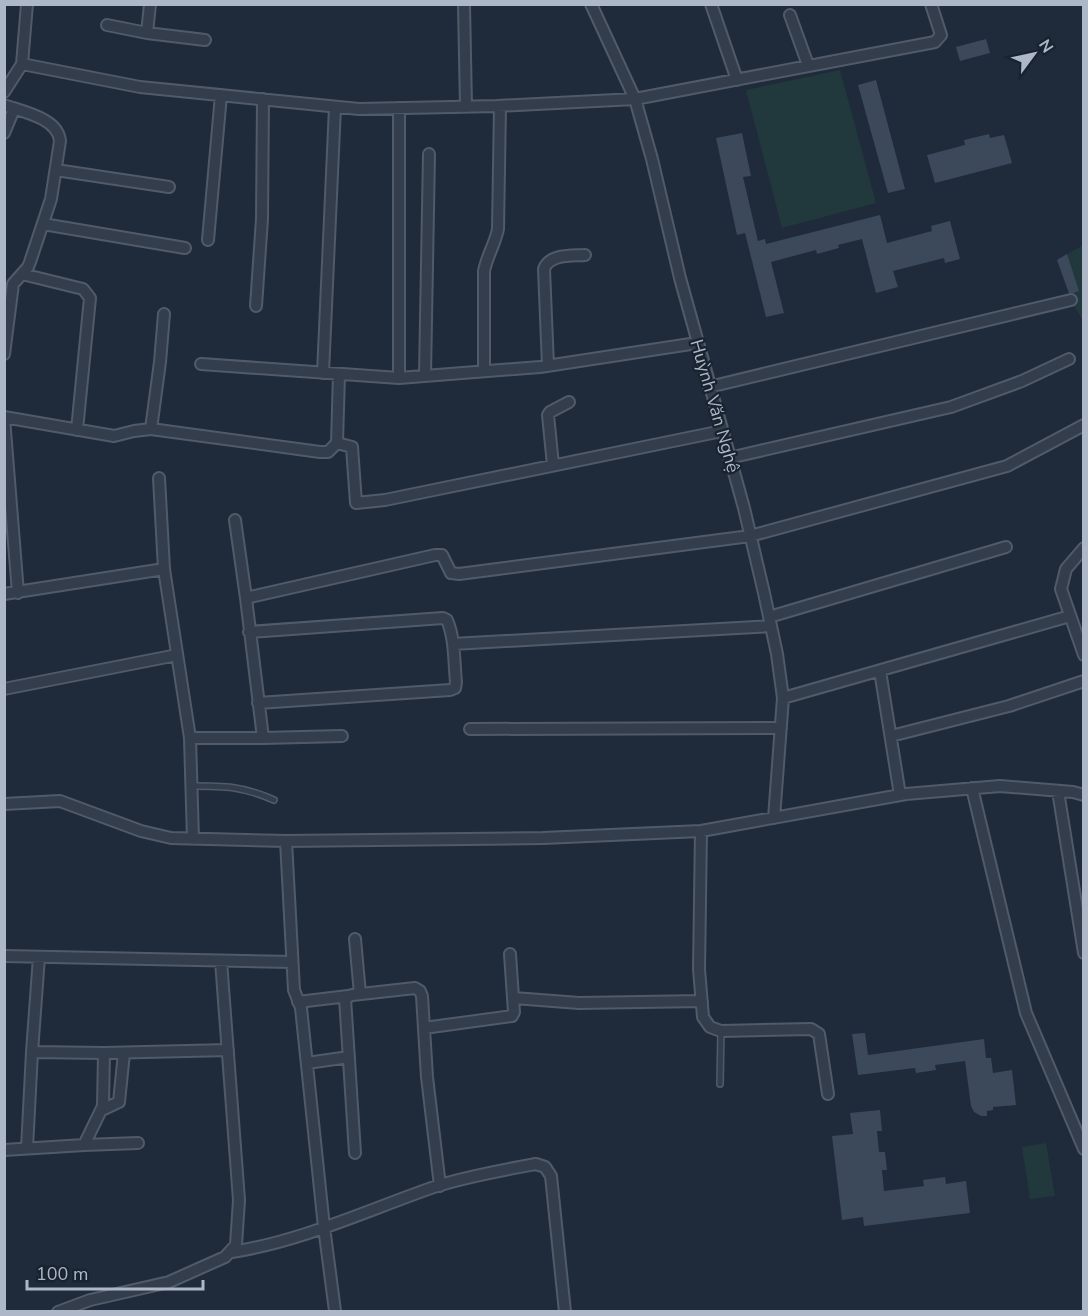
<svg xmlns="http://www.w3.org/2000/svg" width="1088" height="1316" font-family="'Nunito Sans',sans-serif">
<rect width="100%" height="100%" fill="#1f2b3b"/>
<path fill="#21383c" d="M 840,70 L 876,203 L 782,228 L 746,90 Z
M 1083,245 L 1083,321 L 1071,300 L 1057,260 Z
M 1046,1143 L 1055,1196 L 1030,1199 L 1022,1147 Z"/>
<path fill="#3b495b" d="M 986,39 L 990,53 L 960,61 L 956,47 Z
M 876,80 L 905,189 L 888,193 L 858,85 Z
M 742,133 L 751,176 L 743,177 L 758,241 L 765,239 L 766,244 L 880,215 L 887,243 L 932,231 L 931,226 L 950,221 L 960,259 L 945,263 L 944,258 L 893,271 L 898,287 L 876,293 L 862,239 L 838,245 L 839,248 L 817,254 L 816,250 L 771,262 L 784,313 L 766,317 L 745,233 L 737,235 L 716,138 Z
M 989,134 L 990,138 L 1004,135 L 1012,163 L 935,183 L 927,155 L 965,145 L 964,140 Z
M 1067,254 L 1079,291 L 1073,293 L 1069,293 L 1057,260 Z
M 865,1033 L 868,1055 L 984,1039 L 986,1058 L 991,1058 L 993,1073 L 1012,1070 L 1016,1105 L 993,1107 L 993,1110 L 987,1111 L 987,1116 L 981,1116 L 974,1112 L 971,1106 L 965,1061 L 935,1065 L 936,1070 L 916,1073 L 915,1068 L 858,1075 L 852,1034 Z
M 880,1110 L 882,1131 L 877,1131 L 879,1152 L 885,1152 L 887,1170 L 882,1170 L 884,1191 L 924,1186 L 923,1180 L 945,1177 L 946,1184 L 966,1181 L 970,1213 L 864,1226 L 863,1217 L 842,1220 L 832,1136 L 853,1134 L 850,1113 Z"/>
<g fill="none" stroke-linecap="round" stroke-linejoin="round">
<defs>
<path id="service" d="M 191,786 C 225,786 242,786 274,800
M 720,1084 L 721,1031"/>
<path id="minor" d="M 591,4 L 635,99 L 652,159 L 680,278 L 744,508 L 764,593 L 777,654 L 783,698 L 774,818
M 711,4 L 737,80
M 464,5 L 466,107
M 790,15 L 808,65
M 107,25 L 147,33 L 205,40
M 147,33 L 150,4
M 22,64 L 140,87 L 359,109 L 497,106 L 635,99 L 935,42 L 941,35 L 931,4
M 4,92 L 22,64 L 27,4
M 4,105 C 23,112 58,118 60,141 L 51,199 L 30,262 L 28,267 L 13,284 L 4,354
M 4,133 L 14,109
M 56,170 L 169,187
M 43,224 L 185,248
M 208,240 L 221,95
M 22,274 L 83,289 L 90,298 L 77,430
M 256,306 L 262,219 L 263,99
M 201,364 L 399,378 L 540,367 L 697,343
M 548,366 L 544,269 C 549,254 571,256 585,255
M 484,371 L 484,271 C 487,256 495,244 498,229 L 500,106
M 323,373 L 335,107
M 425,375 L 429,154
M 399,378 L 399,108
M 709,387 L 1071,300
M 4,417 L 114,436 L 134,431 L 151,429 L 320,452 L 328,452 L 337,443 L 339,374
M 4,418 L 18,593
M 151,429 L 160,362 L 164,314
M 337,443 L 352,447 L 356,503 L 385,500 L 722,431
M 729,458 L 951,407 L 1022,381 L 1069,359
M 553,465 L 548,415 L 550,412 L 569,402
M 159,478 L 164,569 L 190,738 L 193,839
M 235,520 L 246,598
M 1084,548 L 1066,569 L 1061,589 L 1084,655
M 4,594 L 164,569
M 769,617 L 1006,547
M 249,632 L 443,618 L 447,620 C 455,638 454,663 456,682 L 455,688 L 450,690 L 258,703
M 453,644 L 771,626
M 880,671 L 900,795
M 4,689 L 177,655
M 783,698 L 1070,616
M 470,729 L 781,728
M 342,736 L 263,738 L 246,598 L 435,555 L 442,555 L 451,573 L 459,574 L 750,536 L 1007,466 L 1084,425
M 891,736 L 1009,706 L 1084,681
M 190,738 L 263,738
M 972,788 L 1026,1013 L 1084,1149
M 1058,791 L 1084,953
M 4,804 L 60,801 L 141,831 L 171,838 L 286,841 L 543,838 L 701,831 L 906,794 L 1000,786 L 1073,792 L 1084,795
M 701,831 L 699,969 L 703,1017 L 710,1027 L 721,1031 L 811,1029 L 819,1034 L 828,1094
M 286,841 L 294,990 L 301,1008 L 324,1227 L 335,1311
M 355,939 L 360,994
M 4,956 L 292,962
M 514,998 L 579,1003 L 702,1001
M 298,1002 L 348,996
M 424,1028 L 512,1016 L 514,1012 L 510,954
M 32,1052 L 104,1053 L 228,1050
M 307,1063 L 349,1057
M 102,1110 L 119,1102 L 124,1053
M 84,1145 L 138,1143
M 27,1148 L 32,1052 L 39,957
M 4,1150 L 84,1145 L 103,1106 L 104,1053
M 355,1153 L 345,998 L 352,995 L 415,988 L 420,991 L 422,996 L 427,1077 L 440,1186
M 232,1252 C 303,1241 370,1209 437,1186 C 469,1176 503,1170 536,1164 L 545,1167 L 551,1176 L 565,1312
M 58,1312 L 90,1300 L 169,1282 L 225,1257 L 236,1245 L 239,1200 L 221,961"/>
</defs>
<use href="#service" stroke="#515a68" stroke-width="8"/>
<use href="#minor" stroke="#515a68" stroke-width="14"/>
<use href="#service" stroke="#333d4b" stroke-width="5"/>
<use href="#minor" stroke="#333d4b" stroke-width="10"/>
</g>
<g text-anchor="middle" stroke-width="4.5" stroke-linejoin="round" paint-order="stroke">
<g font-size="18" fill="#aeb7c7" stroke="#19222f">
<text transform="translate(715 406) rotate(74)" y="6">Huỳnh Văn Nghệ</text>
</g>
</g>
<rect width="1088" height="1316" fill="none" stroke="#aeb7c7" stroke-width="12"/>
<g transform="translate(1034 54) rotate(57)" stroke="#19222f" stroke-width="4.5" paint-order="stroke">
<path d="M0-4.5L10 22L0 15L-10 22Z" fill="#aeb7c7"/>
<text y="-9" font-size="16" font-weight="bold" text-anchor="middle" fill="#aeb7c7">N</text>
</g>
<path d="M27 1280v9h176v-9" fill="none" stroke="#aeb7c7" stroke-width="3"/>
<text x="36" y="1280" font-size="18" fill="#aeb7c7" stroke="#19222f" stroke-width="4.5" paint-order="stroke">100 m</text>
</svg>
